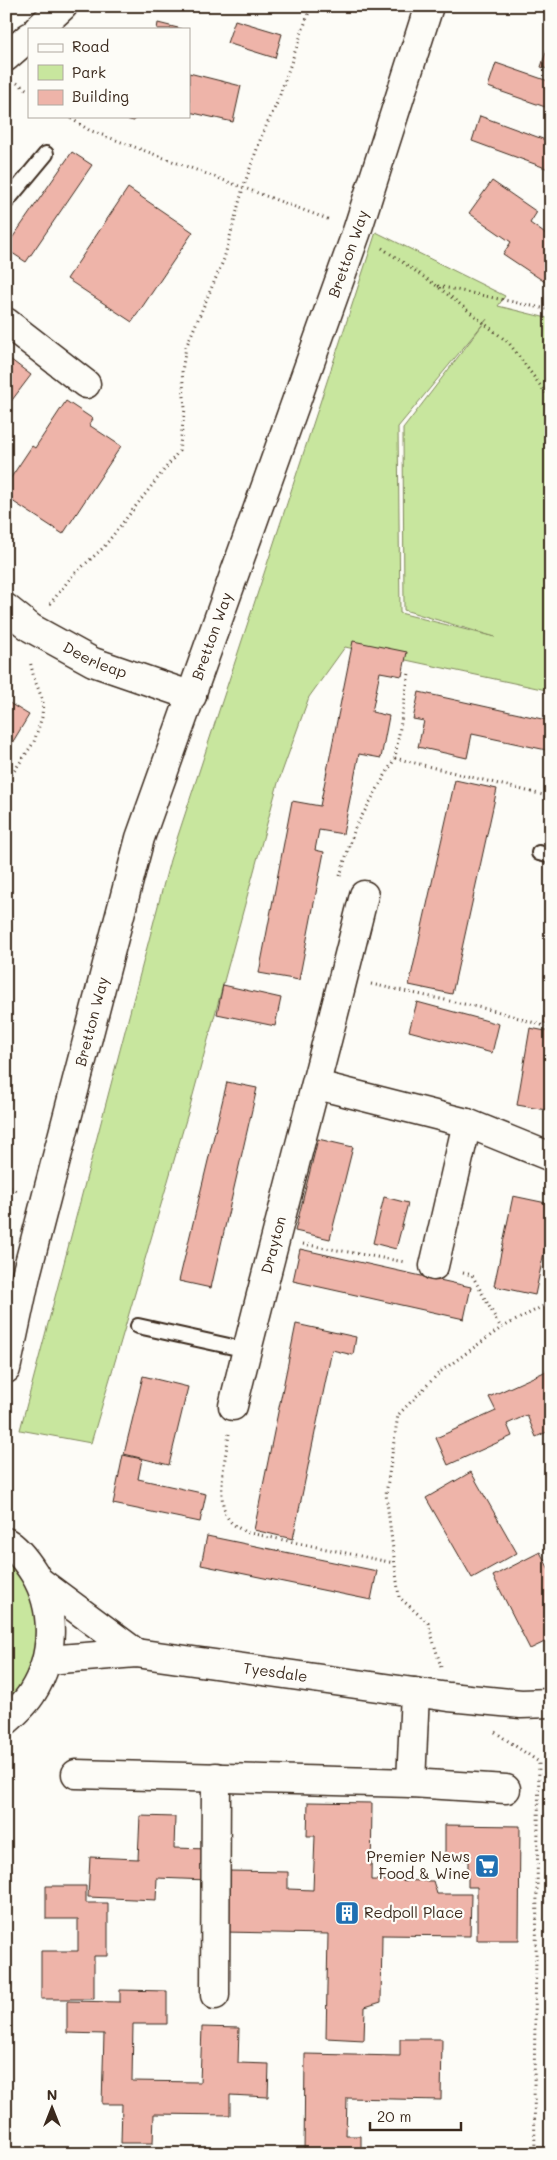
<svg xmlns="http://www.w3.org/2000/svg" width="557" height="2160" font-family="Mali,sans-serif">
<rect width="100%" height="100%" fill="#fdfcf7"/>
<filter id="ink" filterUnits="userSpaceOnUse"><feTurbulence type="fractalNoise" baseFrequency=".02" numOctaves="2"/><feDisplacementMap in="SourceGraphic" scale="10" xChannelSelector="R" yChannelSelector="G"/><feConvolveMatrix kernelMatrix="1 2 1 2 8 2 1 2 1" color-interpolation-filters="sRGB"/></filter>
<g filter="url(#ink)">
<path fill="#c8e69e" stroke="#82885e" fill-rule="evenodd" d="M 376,232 L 505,296 L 498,306 L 551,319 L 551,691 L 345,647 L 309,697 L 278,783 L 190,1106 L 91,1443 L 20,1430 L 170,860 ZM 487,319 L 403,429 L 404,610 L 495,637 L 400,613 L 398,427 Z
M 6,1542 L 51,1633 L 6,1721 Z"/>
<path fill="#eeb4a9" stroke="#3b2a1e" d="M 235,20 L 282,34 L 275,58 L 227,43 Z
M 158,23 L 182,29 L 157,29 Z
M 551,38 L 551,70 L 541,67 Z
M 496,63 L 551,82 L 551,109 L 488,87 Z
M 189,73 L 241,86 L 233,122 L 189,112 Z
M 112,116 L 135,116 L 134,121 Z
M 480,116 L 551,142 L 551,170 L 472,141 Z
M 72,152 L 92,165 L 26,262 L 6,249 L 6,247 Z
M 492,181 L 537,212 L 530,223 L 551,238 L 551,286 L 503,254 L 511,242 L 469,213 Z
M 128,188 L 193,232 L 132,322 L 67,279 Z
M 6,356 L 31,375 L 6,408 Z
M 66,401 L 93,419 L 89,425 L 121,446 L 63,534 L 6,497 L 6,485 L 32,446 L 35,448 Z
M 353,641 L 407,652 L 402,676 L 380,672 L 372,712 L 389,716 L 381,758 L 359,754 L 343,834 L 319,830 L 315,850 L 324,852 L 299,980 L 259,973 L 292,801 L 320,806 Z
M 419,692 L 551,721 L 551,751 L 472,734 L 467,758 L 418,747 L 424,721 L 413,719 Z
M 6,701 L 29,715 L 6,753 Z
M 455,780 L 497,789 L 452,994 L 409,985 Z
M 549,901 L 551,901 L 551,922 L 546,921 Z
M 223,985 L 281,998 L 275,1026 L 217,1014 Z
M 551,988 L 551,1024 L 544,1023 Z
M 417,1002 L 499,1024 L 492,1053 L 409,1031 Z
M 530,1028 L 551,1032 L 551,1083 L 546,1110 L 517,1105 Z
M 227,1082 L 257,1088 L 211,1288 L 179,1281 Z
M 318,1139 L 353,1147 L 330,1239 L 295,1231 Z
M 513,1196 L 551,1204 L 551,1220 L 535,1295 L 494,1286 Z
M 384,1197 L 408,1203 L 396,1249 L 373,1243 Z
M 300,1249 L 471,1287 L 464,1319 L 293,1281 Z
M 296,1324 L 356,1337 L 353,1355 L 332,1350 L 293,1539 L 254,1530 Z
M 551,1369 L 551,1400 L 547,1402 L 551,1409 L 551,1430 L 536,1437 L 527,1415 L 507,1424 L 512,1436 L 448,1465 L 436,1438 L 496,1411 L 489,1397 Z
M 143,1376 L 188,1387 L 169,1465 L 124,1454 Z
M 123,1455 L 142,1459 L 138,1479 L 206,1494 L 200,1522 L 113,1504 Z
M 471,1472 L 517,1553 L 472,1578 L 426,1498 Z
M 207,1536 L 377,1571 L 371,1600 L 201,1565 Z
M 540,1552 L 551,1573 L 551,1639 L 530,1649 L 493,1576 Z
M 308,1802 L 372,1803 L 371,1880 L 433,1881 L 437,1894 L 471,1894 L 470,1936 L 382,1935 L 381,2002 L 365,2007 L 364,2040 L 326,2038 L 328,1934 L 223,1932 L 229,1871 L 288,1872 L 288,1889 L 313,1890 L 315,1836 L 307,1836 Z
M 140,1816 L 175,1817 L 174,1848 L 209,1849 L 208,1880 L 157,1878 L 156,1900 L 88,1897 L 90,1857 L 138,1859 Z
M 445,1825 L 520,1826 L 519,1940 L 477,1940 L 477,1887 L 468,1887 L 468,1860 L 445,1859 Z
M 46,1886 L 86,1886 L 86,1903 L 108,1903 L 108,1956 L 94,1956 L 94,1999 L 41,1999 L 41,1951 L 78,1951 L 78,1919 L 46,1919 Z
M 120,1990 L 167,1991 L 167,2024 L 133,2024 L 132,2081 L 200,2082 L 202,2027 L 239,2028 L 238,2063 L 269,2064 L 268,2097 L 230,2095 L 230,2115 L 154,2114 L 153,2143 L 121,2143 L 122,2104 L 102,2104 L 104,2034 L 67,2033 L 67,2001 L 120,2002 Z
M 400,2039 L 442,2039 L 441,2100 L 347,2098 L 346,2136 L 361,2136 L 361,2154 L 304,2154 L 305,2054 L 400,2056 Z"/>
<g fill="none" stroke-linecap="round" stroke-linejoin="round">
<defs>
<path id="service" d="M 6,202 L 46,154
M 539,853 L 551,856
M 138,1326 L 247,1350"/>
<g id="minor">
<path d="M 38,29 L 63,6"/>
<path d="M 6,57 L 29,37"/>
<path d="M 6,322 L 86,384"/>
<path id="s1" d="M 6,608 L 31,628 L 93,662 L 192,696"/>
<path d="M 317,1085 L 467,1123 L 551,1157"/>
<path d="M 434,1266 L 467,1123"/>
<path id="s2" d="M 233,1406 C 275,1235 322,1065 364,895"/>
<path d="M 39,1581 L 136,1653"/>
<path id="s3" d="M 47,1660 L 136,1653 L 449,1697 L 521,1704 L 551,1703"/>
<path d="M 76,1774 L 411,1783 L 506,1789"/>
<path d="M 411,1783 L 415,1692"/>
<path d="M 215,1995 L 216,1777"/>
</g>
<g id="tertiary">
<path id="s4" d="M 6,1369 L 26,1275 L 140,838 L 357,231 L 429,6"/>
<path d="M 6,1542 C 18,1549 27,1562 34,1573 C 56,1609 55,1657 32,1693 C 26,1703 15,1713 6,1721"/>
</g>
</defs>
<use href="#service" stroke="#3b2a1e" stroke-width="18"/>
<use href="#minor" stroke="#3b2a1e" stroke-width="31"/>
<use href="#tertiary" stroke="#3b2a1e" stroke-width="31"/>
<path stroke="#3b2a1e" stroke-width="3" stroke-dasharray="1 4" stroke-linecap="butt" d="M 17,83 L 29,91
M 67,116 L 89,130 L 330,220
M 382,248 L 437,286 L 509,343 L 551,400
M 438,286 L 551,310
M 50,604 L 72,576 L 103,548 L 179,451 L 185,409 L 182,371 L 186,347 L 224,259 L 243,188 L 262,135 L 277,103 L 311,6
M 395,758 L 551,797
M 6,783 L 34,742 L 42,717 L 43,701 L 34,678 L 30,661
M 340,876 L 355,828 L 395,758 L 409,673
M 371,984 L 496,1011 L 551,1028
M 6,1185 L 18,1192
M 6,1217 L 12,1205
M 303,1244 L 405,1262
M 463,1273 L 472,1275 L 501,1328
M 229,1434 C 226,1456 213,1506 232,1523 C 236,1527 241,1529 245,1532 L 394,1563
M 441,1667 L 428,1623 L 399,1597 L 386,1494 L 398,1415 L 440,1372 L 501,1328 L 551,1302
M 495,1732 L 539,1762 L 534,2085 L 535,2154"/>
<use href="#service" stroke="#fdfcf7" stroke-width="14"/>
<use href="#minor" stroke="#fdfcf7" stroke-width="28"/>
<use href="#tertiary" stroke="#fdfcf7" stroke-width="28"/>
</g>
</g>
<defs>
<symbol id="supermarket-square" viewBox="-11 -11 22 22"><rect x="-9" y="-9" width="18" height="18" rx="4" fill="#1f6fb2" stroke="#fdfcf7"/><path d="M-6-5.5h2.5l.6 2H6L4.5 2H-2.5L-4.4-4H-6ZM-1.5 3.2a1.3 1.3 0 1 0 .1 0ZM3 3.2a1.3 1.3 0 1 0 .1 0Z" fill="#fff"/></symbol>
<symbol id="building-square" viewBox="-11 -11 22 22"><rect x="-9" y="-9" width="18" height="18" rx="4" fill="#1f6fb2" stroke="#fdfcf7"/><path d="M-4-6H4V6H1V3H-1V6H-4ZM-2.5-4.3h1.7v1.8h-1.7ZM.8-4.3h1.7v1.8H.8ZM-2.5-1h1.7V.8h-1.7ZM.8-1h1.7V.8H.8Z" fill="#fff"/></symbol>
</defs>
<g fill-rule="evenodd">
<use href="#supermarket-square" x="473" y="1852" width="28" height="28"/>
<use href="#building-square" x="333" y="1899" width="28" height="28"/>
</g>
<g text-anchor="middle" stroke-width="4.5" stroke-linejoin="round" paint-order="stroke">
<g font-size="15" fill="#3b2a1e" stroke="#fdfcf7">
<text dy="5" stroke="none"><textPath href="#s4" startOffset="1168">Bretton Way</textPath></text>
<text dy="5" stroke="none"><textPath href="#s4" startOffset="762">Bretton Way</textPath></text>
<text dy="5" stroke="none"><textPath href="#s1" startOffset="104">Deerleap</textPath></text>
<text dy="5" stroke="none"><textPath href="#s4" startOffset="358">Bretton Way</textPath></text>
<text dy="5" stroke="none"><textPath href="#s2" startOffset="166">Drayton</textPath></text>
<text dy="5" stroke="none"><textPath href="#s3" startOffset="230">Tyesdale</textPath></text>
</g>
<g font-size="15" fill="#3b2a1e" stroke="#fdfcf7" text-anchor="end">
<text x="470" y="1862">Premier News<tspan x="470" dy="17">Food &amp; Wine</tspan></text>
<text x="364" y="1918" text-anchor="start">Redpoll Place</text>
</g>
</g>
<rect width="557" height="2160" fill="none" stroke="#fdfcf7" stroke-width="25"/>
<rect x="12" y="12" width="532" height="2135" fill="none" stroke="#3b2a1e" stroke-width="2" filter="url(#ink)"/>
<rect x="28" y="28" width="162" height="90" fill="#fdfcf7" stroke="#afa8a0"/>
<rect x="38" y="44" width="25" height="8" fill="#fdfcf7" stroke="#afa8a0"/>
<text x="72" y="52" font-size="15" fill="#3b2a1e">Road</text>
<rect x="38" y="65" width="25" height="15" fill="#c8e69e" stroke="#afa8a0"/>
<text x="72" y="78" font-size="15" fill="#3b2a1e">Park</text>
<rect x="38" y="90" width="25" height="15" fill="#eeb4a9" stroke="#afa8a0"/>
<text x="72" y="102" font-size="15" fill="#3b2a1e">Building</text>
<g transform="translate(52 2108)" stroke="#fdfcf7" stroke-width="4" paint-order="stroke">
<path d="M0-4L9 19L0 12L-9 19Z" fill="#3b2a1e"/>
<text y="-8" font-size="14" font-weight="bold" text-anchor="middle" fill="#3b2a1e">N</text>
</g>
<path d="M370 2122v8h91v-8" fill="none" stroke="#3b2a1e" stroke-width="2.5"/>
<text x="377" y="2122" font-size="15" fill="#3b2a1e" stroke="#fdfcf7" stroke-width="4" paint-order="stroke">20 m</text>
</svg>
